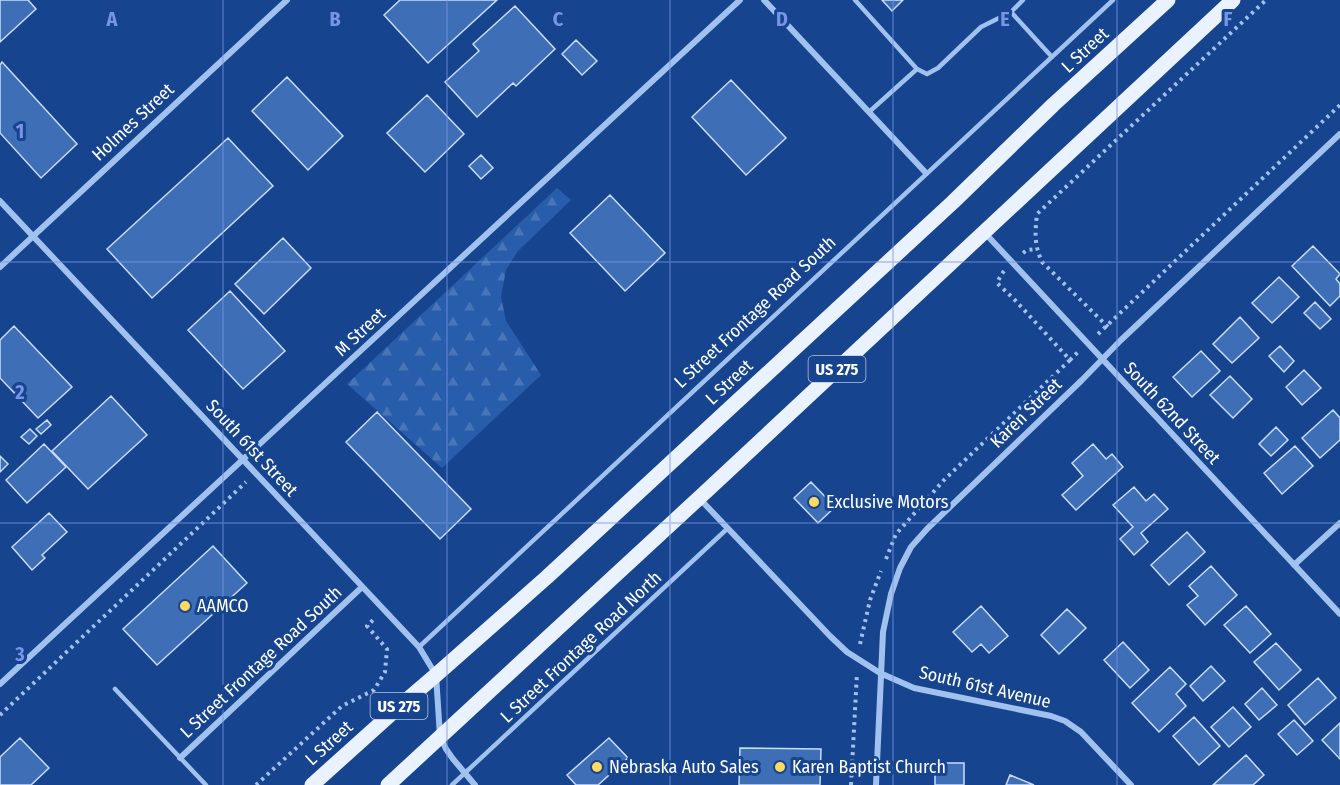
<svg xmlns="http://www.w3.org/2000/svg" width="1340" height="785" font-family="'Fira Sans Condensed',sans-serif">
<defs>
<pattern id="forest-firs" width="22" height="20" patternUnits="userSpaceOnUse" patternTransform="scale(1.5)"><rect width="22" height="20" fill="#285dac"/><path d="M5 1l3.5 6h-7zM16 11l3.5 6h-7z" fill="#4875b8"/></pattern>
</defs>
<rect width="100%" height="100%" fill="#16448e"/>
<path fill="url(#forest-firs)" d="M 557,188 L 571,200 L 518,251 L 506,270 L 501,297 L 506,321 L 541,375 L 442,468 L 347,384 Z"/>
<path fill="#3e6eb6" stroke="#c8dcfb" stroke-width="1.5" d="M 0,0 L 28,0 L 36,9 L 0,42 Z
M 400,0 L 497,0 L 428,63 L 384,15 Z
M 882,0 L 903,0 L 892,11 Z
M 515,6 L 555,49 L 516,86 L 513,83 L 477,117 L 445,82 L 479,51 L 473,44 Z
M 576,40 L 597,61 L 582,75 L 562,54 Z
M 2,62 L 77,144 L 41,178 L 0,133 L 0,65 Z
M 287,77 L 343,136 L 308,170 L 252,111 Z
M 731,80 L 786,138 L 746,175 L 692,117 Z
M 427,95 L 464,134 L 425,172 L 387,133 Z
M 228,138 L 273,186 L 152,298 L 107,249 Z
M 481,155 L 493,168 L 481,179 L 469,166 Z
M 610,195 L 665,253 L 625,291 L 570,233 Z
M 283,238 L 311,268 L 264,314 L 235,284 Z
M 1313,246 L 1340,274 L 1336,279 L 1340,284 L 1340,296 L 1330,306 L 1292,266 Z
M 1279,277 L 1299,297 L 1272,323 L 1252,303 Z
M 230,291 L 285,351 L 243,389 L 188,330 Z
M 1315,302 L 1331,319 L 1320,329 L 1304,313 Z
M 1240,317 L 1259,338 L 1232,363 L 1213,344 Z
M 14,326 L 72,387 L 38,418 L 0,378 L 0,340 Z
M 1280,346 L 1294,361 L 1284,372 L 1269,356 Z
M 1201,351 L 1220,371 L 1192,397 L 1173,377 Z
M 1304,370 L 1321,388 L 1302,405 L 1286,387 Z
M 1230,376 L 1252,399 L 1233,418 L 1210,395 Z
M 111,396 L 147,435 L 88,489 L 52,451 Z
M 1333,410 L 1340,418 L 1340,440 L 1320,458 L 1302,438 Z
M 377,412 L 471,509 L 440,539 L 346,442 Z
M 47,420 L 51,425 L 41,434 L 36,429 Z
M 1276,427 L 1288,440 L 1271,456 L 1259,444 Z
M 30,429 L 37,436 L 29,444 L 21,437 Z
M 44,444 L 66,467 L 27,503 L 6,480 Z
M 1093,444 L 1106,459 L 1112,454 L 1123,467 L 1076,510 L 1062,495 L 1083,476 L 1072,463 Z
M 1295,446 L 1313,466 L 1282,494 L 1264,473 Z
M 0,456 L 8,464 L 0,472 Z
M 811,482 L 835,507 L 818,523 L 794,498 Z
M 1134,487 L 1146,501 L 1154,494 L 1168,509 L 1141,533 L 1148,542 L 1134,555 L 1120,539 L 1133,527 L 1113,505 Z
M 49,513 L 67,532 L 42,555 L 45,558 L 32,570 L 12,547 Z
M 1187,532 L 1205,552 L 1169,585 L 1151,565 Z
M 213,546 L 247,583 L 157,665 L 123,629 Z
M 1211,566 L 1237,595 L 1205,625 L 1187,605 L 1198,596 L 1189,586 Z
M 981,606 L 1008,636 L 989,653 L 981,644 L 972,652 L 953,632 Z
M 1246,606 L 1271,634 L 1250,653 L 1224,625 Z
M 1067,609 L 1086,628 L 1059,654 L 1041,635 Z
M 1123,642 L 1149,670 L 1130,688 L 1104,660 Z
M 1276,643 L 1301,670 L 1279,690 L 1254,662 Z
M 1211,666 L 1225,681 L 1203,701 L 1190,686 Z
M 1170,667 L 1186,684 L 1176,694 L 1186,706 L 1159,732 L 1132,703 Z
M 1318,678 L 1336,698 L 1305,725 L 1288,705 Z
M 1262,688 L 1277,705 L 1259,720 L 1245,704 Z
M 1233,707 L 1251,727 L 1229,747 L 1211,727 Z
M 1194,717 L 1220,746 L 1199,765 L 1173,736 Z
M 1294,720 L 1313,741 L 1297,755 L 1278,734 Z
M 1340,723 L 1340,759 L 1322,740 Z
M 20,738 L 49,768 L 31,785 L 0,785 L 0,757 Z
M 609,738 L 628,758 L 598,785 L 576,785 L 567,775 Z
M 740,748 L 821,749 L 820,785 L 739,785 Z
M 1246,755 L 1264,775 L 1253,785 L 1213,785 Z
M 935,763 L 964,763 L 964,785 L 935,785 Z
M 1010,775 L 1034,785 L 1006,785 Z"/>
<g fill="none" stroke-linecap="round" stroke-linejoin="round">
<path stroke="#a1c1ef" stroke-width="4" stroke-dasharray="3 4.5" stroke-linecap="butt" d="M 1023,253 L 1027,250 L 1036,249
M 1004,271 L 1001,275 L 997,283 L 1014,299 L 1070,360 L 1079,351
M 1108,327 L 1042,262 C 1034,244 1035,233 1037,214 L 1266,0
M 1098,334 L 1340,105
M 886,559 L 896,534 L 944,480 L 1070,360
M 860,644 L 870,600 L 881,571
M 0,715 L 246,482
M 256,785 L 342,706 L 374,690 L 385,672 L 387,649 L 367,626 L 374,619
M 851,785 L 857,673"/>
<path stroke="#a1c1ef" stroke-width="4.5" d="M 855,0 L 917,69
M 1011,12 L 1023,0
M 869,112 L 917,69 L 927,74 L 938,68 L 981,27 L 1011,12 L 1052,57
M 419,647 L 1113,0
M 115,689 L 206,785
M 452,785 L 728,528"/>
<path stroke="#a1c1ef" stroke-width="6" d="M 764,0 L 926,173
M 0,201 L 419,647 L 436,675 L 440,736 L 446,749 L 453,759 L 475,785
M 984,232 L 1340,614
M 0,267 L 287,0
M 699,498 L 830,636 L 847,652 L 880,673 L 914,688 L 1051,716 L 1065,721 L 1081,732 L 1131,785
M 1294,565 L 1340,523
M 0,684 L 740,0
M 180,758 L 362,587
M 876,785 L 883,632 L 891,594 L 900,568 L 911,547 L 927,529 L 1082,380 L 1121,340 L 1340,134"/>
<path stroke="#eaf1ff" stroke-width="15" d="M 312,785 L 401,705 L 436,675 L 547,577 L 953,202 L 1053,105 L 1168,0
M 388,785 L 699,498 L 1233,0"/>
</g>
<path fill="none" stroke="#7795e8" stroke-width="1.5" stroke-opacity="0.55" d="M 223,0 L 223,785M 447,0 L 447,785M 670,0 L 670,785M 893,0 L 893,785M 1117,0 L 1117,785M 0,262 L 1340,262M 0,523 L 1340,523"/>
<g fill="#ffd960" stroke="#16448e" stroke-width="2">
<circle cx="814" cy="502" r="6"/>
<circle cx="185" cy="606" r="6"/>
<circle cx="597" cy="767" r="6"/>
<circle cx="780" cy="767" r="6"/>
</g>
<g text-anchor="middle" stroke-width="6" stroke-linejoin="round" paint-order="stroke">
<g fill="#16448e" stroke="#b9c7dd" stroke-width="1.5">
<rect x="808.5" y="356" width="57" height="26" rx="4.5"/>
<rect x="370.5" y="693" width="57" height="26" rx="4.5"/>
</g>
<g font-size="16" font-weight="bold" fill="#fff">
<text x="837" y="375">US 275</text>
<text x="399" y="712">US 275</text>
</g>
<g font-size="18" fill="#fff" stroke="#16448e">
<text transform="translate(1085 50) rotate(-43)" y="6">L Street</text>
<text transform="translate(133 122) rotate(-43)" y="6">Holmes Street</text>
<text transform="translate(755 312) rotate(-43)" y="6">L Street Frontage Road South</text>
<text transform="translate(360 332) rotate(-43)" y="6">M Street</text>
<text transform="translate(729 382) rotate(-43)" y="6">L Street</text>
<text transform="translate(1026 413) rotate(-44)" y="6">Karen Street</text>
<text transform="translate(1172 413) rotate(47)" y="6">South 62nd Street</text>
<text transform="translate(252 448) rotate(47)" y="6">South 61st Street</text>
<text transform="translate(581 647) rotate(-43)" y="6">L Street Frontage Road North</text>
<text transform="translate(261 662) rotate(-43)" y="6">L Street Frontage Road South</text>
<text transform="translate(985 687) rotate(13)" y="6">South 61st Avenue</text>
<text transform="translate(329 743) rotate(-42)" y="6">L Street</text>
</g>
<g font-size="18" fill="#fff" stroke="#16448e" text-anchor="start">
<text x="826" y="508">Exclusive Motors</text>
<text x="197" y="612">AAMCO</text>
<text x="609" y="773">Nebraska Auto Sales</text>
<text x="792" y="773">Karen Baptist Church</text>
</g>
</g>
<g font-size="20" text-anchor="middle" font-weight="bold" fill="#7795e8" stroke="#16448e" stroke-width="6" stroke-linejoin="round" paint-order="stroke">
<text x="112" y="26">A</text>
<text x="335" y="26">B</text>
<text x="558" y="26">C</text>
<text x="782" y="26">D</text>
<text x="1005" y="26">E</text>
<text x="1228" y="26">F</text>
<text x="20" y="138">1</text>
<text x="20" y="399">2</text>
<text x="20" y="661">3</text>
</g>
</svg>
